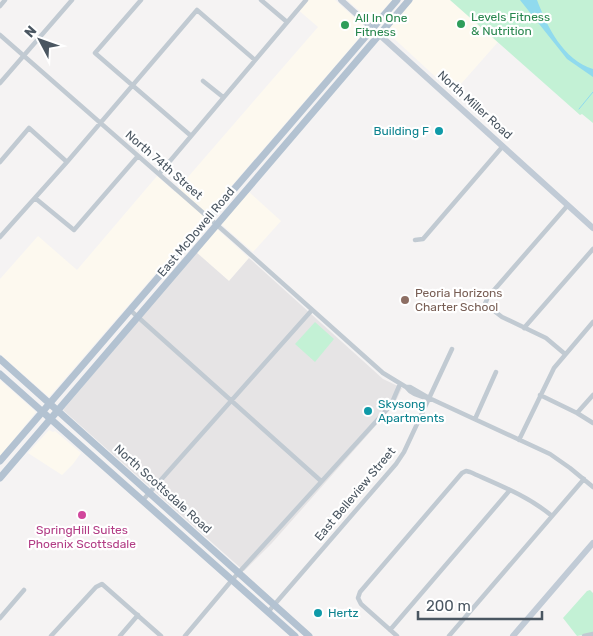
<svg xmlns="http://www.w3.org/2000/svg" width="593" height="636" font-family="Rubik,sans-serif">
<rect width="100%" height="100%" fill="#f5f3f3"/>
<path fill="#fdf9ef" d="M 304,0 L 335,0 L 367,29 L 49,397 L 0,354 L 0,279 L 38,236 L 77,270 L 157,176 L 175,192 L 318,27 L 296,8 Z
M 347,0 L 392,0 L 373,21 L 370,20 Z
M 413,0 L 450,0 L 498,42 L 453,93 L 388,33 L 389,29 Z
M 249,192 L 281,221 L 253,252 L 221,224 Z
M 217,229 L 249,258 L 229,281 L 196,252 Z
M 0,380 L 36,412 L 0,456 Z
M 49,430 L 53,432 L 55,431 L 81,453 L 73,464 L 62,475 L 28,453 Z"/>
<path fill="#e6e4e5" d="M 196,252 L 229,281 L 249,258 L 383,379 L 402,388 L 394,405 L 272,543 L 244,571 L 63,410 Z"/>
<path fill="#c3f1d5" d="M 450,0 L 593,0 L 593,123 L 582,114 L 580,115 Z
M 315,322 L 334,339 L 315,362 L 295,344 Z
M 590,590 L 593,593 L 593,633 L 577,636 L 563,618 L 587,591 Z"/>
<path fill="#90daee" d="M 520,0 L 537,0 C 547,26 563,60 593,69 L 593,77 L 567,59 Z"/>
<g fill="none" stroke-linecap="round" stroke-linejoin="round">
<path stroke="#90daee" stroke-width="1" d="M 579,109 L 593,92"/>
<path stroke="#c1cad2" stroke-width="4.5" d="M 141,0 L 95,53 L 190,135
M 261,0 L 287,22
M 0,6 L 5,0
M 0,35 L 233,239 L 383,373 L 406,387 C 411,394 421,397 429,398
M 203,81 L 223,97
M 0,83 L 72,0
M 0,162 L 29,128 L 67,162
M 159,174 L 306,0
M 35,198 L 74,230 L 138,156
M 0,237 L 67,162 L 197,10 L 255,60
M 415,240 L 423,239 L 503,146
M 130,310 L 321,481
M 524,328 L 593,249
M 565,354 L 546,338 L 502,317 L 485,304 L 488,297 L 568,205
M 406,387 L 410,387 L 429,398 L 550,454 L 570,468 L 593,487
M 540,395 L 577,413 L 593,423
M 577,413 L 593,395
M 475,419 L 496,372
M 519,440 L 554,368 L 593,322
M 143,500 L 312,310
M 268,612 L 396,464 L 404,452 L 452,349
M 0,618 L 24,590
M 390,630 L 510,490
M 51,636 L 96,587 L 102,584 L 161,636
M 120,636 L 138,615
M 185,636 L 232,580 L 391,405 L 400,384
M 397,636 L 361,604 L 358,598 L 360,592 L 462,473 L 466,471 L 470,472 C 499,485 528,496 552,516
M 449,636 L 584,479
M 584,636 L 593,634"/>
<path stroke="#c1cbd6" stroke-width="6" d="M 341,0 L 593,228
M 513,636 L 593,543"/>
<path stroke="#b3c2d1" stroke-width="7" d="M 0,359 L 309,636
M 0,374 L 295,636
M 0,461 L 397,0
M 0,478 L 409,0"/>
</g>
<g fill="#2e9e5b" stroke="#fff" stroke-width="2">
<circle cx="461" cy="24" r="5"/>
<circle cx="345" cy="25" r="5"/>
</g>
<g fill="#0f9aa8" stroke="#fff" stroke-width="2">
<circle cx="439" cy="131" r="5"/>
<circle cx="368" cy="411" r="5"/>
<circle cx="318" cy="613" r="5"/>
</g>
<circle fill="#8d6e63" stroke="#fff" stroke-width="2" cx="405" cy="300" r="5"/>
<circle fill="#d1479c" stroke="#fff" stroke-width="2" cx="82" cy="515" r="5"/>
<g text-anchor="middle" stroke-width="4.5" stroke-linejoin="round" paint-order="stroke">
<g font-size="12" fill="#27864d" stroke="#fff" text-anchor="start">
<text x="471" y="21">Levels Fitness<tspan x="471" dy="14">&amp; Nutrition</tspan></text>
<text x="355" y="22">All In One<tspan x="355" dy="14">Fitness</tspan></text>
</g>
<g font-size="12" fill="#4a5661" stroke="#fff">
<text transform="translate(475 105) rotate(42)" y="4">North Miller Road</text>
<text transform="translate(164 165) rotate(41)" y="4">North 74th Street</text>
<text transform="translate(196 232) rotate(-50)" y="4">East McDowell Road</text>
<text transform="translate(163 489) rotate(42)" y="4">North Scottsdale Road</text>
<text transform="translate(355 494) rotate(-50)" y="4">East Belleview Street</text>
</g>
<g font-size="12" fill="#0d838f" stroke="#fff" text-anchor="start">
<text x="429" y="135" text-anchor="end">Building F</text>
<text x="378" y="408">Skysong<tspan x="378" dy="14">Apartments</tspan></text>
<text x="328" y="617">Hertz</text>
</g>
<g font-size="12" fill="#785e54" stroke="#fff" text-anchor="start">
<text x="415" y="297">Peoria Horizons<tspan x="415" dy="14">Charter School</tspan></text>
</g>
<g font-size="12" fill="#b23c85" stroke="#fff">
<text x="82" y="534">SpringHill Suites<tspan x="82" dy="14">Phoenix Scottsdale</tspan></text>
</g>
</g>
<g transform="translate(40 40) rotate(311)" stroke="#ffffff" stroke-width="4" paint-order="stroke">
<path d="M0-4L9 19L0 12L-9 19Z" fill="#4a5661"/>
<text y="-8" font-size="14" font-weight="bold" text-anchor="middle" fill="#4a5661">N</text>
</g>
<path d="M418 611v8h124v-8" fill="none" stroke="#4a5661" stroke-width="2.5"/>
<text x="426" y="611" font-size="15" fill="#4a5661" stroke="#ffffff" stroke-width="4" paint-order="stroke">200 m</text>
</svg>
